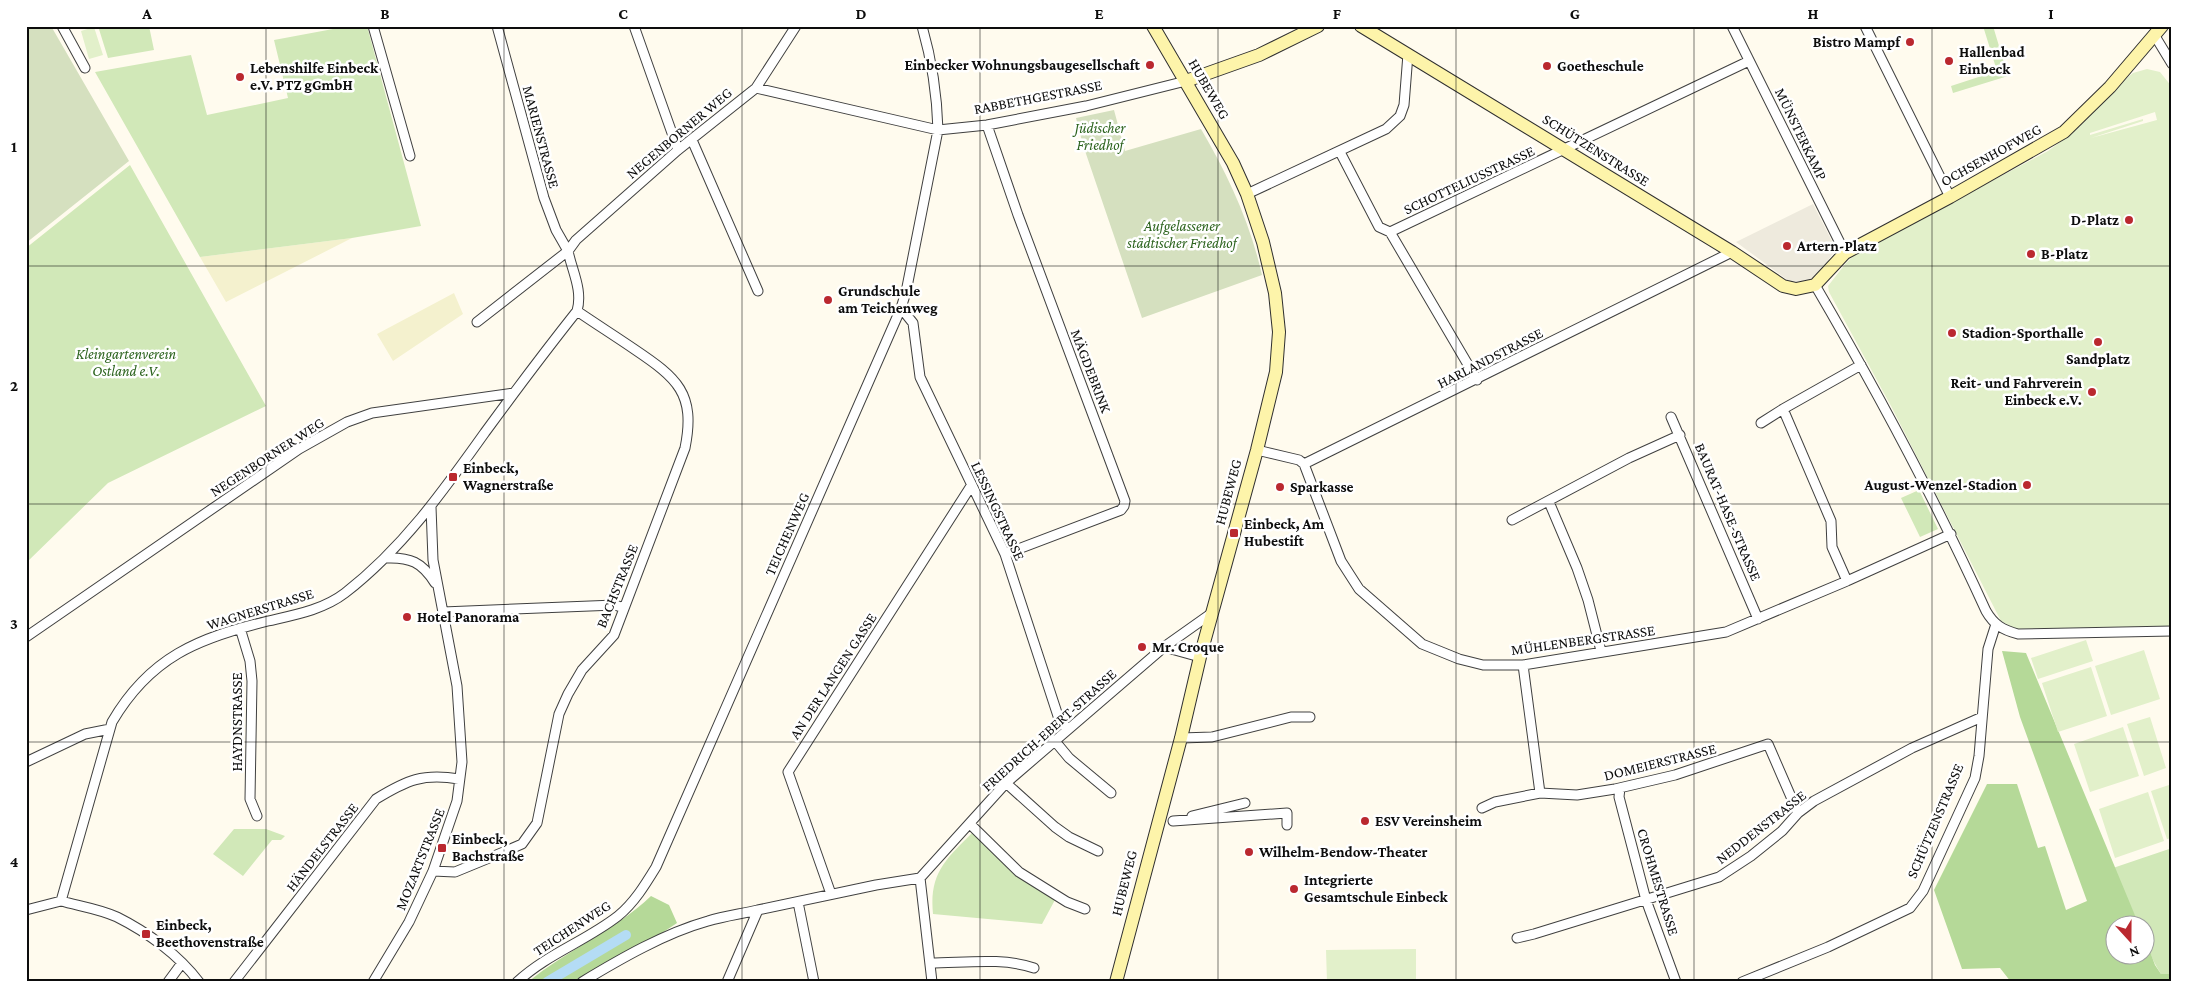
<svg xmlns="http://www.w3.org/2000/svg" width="2198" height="1008" font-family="'Crimson Pro',serif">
<rect width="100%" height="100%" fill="#fffbee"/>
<path fill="#f4f1ce" d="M 352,238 L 226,302 L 200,257 Z
M 454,293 L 463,314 L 393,361 L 377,334 Z"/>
<path fill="#d1e8b8" d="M 98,26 L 149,26 L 154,50 L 108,58 Z
M 349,26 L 367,26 L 421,226 L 352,238 L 200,257 L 95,72 L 191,55 L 207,115 L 288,98 L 274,40 Z
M 1983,26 L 1993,26 L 2008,76 L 1953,93 L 1951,86 L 1997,71 Z
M 130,165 L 266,406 L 108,483 L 26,563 L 26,248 Z
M 1919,490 L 1938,529 L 1920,537 L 1901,498 Z
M 234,829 L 266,829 L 285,836 L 281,840 L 272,840 L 243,876 L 213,854 Z
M 972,833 L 1013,873 L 1056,898 L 1042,924 L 933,914 C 929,874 945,860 972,833 Z
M 2172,848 L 2172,974 L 2161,974 C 2151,959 2146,944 2146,926 L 2139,925 L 2113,868 Z"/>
<path fill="#b5d998" d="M 2002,651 L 2026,653 L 2139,925 L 2116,926 L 2116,956 L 2146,956 L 2146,941 L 2155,965 L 2161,974 L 2172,974 L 2172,982 L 2011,982 L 2000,968 L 1962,969 L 1934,890 L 1987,784 L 2017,784 L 2038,848 L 2045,846 L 2066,910 L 2087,901 L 2020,717 Z
M 651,896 L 669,905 L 677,923 L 656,937 L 577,982 L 528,982 C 567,950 614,931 651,896 Z"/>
<path fill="#d5e0bf" d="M 26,26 L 51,26 L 129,161 L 26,243 Z
M 1114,110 L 1125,151 L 1201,129 C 1228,175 1250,222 1262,275 L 1142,318 L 1083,145 L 1076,118 Z"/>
<path fill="#e2f0ca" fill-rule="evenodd" d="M 94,27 L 103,55 L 89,59 L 81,31 Z
M 2147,69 L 2160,72 L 2172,87 L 2172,627 L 2015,629 L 2001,621 L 1891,406 L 1829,292 L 1828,286 L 1846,263 L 1857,253 L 2048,151 L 2067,137 L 2123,81 L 2133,73 ZM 2155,112 L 2157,120 L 2091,138 L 2143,121 L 2143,119 L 2090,135 L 2090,133 Z
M 2086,640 L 2093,661 L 2038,679 L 2031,658 Z
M 2144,650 L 2160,699 L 2111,715 L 2095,666 Z
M 2091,667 L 2107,716 L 2058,732 L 2042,683 Z
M 2150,717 L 2166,768 L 2144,776 L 2127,724 Z
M 2123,727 L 2139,776 L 2090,792 L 2074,744 Z
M 2172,784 L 2172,838 L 2167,839 L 2151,791 Z
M 2148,792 L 2164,841 L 2115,858 L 2099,809 Z
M 1416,949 L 1416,982 L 1327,982 L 1326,950 Z"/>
<path fill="#eeeadd" d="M 1813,204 L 1836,249 L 1818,275 L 1803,282 L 1789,281 L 1736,242 Z"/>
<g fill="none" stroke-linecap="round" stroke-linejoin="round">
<path stroke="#b4dcf5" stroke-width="10" d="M 547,982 L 626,935"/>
<defs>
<path id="street" d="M 62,26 L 85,68
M 373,26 L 410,156
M 634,26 L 678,150
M 1732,26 L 1845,253
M 1865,26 L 1950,197
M 2155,36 L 2172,64
M 756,88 L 938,130 L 987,125 L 1086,106 L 1186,81
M 987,125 L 1018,215 L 1125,501 L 1124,506 L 1121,510 L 1005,554
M 692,140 L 758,291
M 1340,152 L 1379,227 L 1390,232 L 1477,380
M 1247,194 L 1386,129 L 1400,116 L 1404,105 L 1408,54
M 1390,232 L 1749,61
M 1815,285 C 1877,391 1935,499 1986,611 C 1994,625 2003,630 2018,634 L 2172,631
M 901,308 L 913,323 L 920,377 L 1005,554 L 1059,719 L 1067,729
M 477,322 L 568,251 L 556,230 L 544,198 L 497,26
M 1671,417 L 1758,619
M 1761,423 L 1783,409
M 1257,450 L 1299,460 L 1304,464 L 1341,561 L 1359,589 L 1422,644 L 1459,659 L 1483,665 L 1523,665 L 1726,632 L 1847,581 L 1951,534
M 1304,464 L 1732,252
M 1549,502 L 1577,568 L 1588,600 L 1601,651
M 1512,520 L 1629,458 L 1680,435
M 386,558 C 410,557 422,562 435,583
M 1847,581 L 1832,547 L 1831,521 L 1783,409 L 1861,365
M 443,612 L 615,605 L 624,608
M 240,628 L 250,661 L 252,681 L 250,799 L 257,816
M 26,637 L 299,449 L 347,422 L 372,413 L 514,393
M 1164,647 L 1200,657
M 1523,665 L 1540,793
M 1181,738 L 1212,737 L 1291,717 L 1310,717
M 1054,740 L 1069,758 L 1111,793
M 26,762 L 85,734 L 110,729
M 1006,783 L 1055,827 L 1069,837 L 1098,851
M 1620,788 L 1619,797 L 1646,900 L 1676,982
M 1482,808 L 1495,802 L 1540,793 L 1577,795 L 1615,789 L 1675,775 L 1768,744 L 1798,813
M 1192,816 L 1245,803
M 1173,821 L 1287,813 L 1287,825
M 970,824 L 1019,872 L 1067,902 L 1085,909
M 433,871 L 455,872 L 506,851 L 522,844 L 537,823 L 559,714 L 568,694 L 582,670 L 614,635 L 685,448 C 696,393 677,378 634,349 C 615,336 596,324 577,311
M 920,878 L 932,982
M 831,894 L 788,772 L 971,486
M 61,901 L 112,722 C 150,657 198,638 268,621 C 294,615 323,610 345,593 C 403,548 444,490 486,431 C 516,390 546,350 577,311 C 583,290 572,271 568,251 L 576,240 L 678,150 L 756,88 L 796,26
M 61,901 C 79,906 100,909 117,917 C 147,932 179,955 199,982
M 798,902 L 814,982
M 26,910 L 61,901
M 1517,938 L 1534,934 L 1719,877 L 1751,856 L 1782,831 L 1798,813 L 1814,801 L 1912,748 L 1982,717
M 930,963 C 963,963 1002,957 1034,968
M 168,982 L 182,963
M 234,982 L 376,799 C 407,780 423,773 459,779
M 373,982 L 409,922 L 433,871 L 457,801 L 462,762 L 457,686 L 433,560 L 431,507
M 517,982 C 547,954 586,941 618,916 C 634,903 645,885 656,867 L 901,308 L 906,292 L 938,130 C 937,94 932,61 922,26
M 582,982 C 620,959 665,933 708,921 C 724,916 741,914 758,910
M 727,982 L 758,910 L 876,885 L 920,878 L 1006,783 L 1164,647 L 1212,613
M 1742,982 L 1828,947 L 1910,908 L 1923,891 L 1975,778 L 1979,756 L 1988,649 L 1996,624"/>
<path id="secondary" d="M 1361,26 L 1732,252 L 1783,286 L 1796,289 L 1815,285 L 1845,253 L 1950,197 L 2064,132 L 2110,87 L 2162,26
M 1186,81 L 1259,55 L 1318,26
M 1116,982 L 1181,738 L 1200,657 L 1257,450 L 1276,372 L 1279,332 L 1275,293 L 1263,242 L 1247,194 L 1233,163 L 1153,26"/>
</defs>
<use href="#street" stroke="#404040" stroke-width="11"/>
<use href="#secondary" stroke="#2f2f2f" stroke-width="14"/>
<use href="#street" stroke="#fff" stroke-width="9"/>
<use href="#secondary" stroke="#fdf4aa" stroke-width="12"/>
</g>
<path fill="none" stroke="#0d0d0d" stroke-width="1" stroke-opacity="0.55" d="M 266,26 L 266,982M 504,26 L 504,982M 742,26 L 742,982M 980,26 L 980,982M 1218,26 L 1218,982M 1456,26 L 1456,982M 1694,26 L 1694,982M 1932,26 L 1932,982M 26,266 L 2172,266M 26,504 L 2172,504M 26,742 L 2172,742"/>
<g fill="#ba282f" stroke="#fff" stroke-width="2">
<circle cx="1910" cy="42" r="5"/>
<circle cx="1949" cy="61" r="5"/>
<circle cx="1150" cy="65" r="5"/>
<circle cx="1547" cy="66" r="5"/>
<circle cx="240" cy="77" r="5"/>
<circle cx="2129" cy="220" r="5"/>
<circle cx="1787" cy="246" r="5"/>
<circle cx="2031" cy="254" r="5"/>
<circle cx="828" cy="300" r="5"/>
<circle cx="1952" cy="333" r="5"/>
<circle cx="2098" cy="342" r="5"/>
<circle cx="2092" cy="392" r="5"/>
<rect x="448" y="472" width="10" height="10" rx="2.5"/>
<circle cx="2027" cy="485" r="5"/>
<circle cx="1280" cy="487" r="5"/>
<rect x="1229" y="528" width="10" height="10" rx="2.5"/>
<circle cx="407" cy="617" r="5"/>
<circle cx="1142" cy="647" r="5"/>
<circle cx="1365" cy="821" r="5"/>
<rect x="437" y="843" width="10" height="10" rx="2.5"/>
<circle cx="1249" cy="852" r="5"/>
<circle cx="1294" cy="889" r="5"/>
<rect x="141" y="929" width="10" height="10" rx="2.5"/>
</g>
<g text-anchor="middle" stroke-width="5" stroke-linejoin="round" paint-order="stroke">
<g font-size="15" font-weight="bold" fill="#0d0d0d" stroke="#fff" text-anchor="start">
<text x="1900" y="47" text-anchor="end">Bistro Mampf</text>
<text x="1959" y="57">Hallenbad<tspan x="1959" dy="17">Einbeck</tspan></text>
<text x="1140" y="70" text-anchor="end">Einbecker Wohnungsbaugesellschaft</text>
<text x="1557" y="71">Goetheschule</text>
<text x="250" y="73">Lebenshilfe Einbeck<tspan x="250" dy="17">e.V. PTZ gGmbH</tspan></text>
<text x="2119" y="225" text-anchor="end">D-Platz</text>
<text x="1797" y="251">Artern-Platz</text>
<text x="2041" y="259">B-Platz</text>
<text x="838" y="296">Grundschule<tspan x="838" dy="17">am Teichenweg</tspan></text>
<text x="1962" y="338">Stadion-Sporthalle</text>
<text x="2098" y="364" text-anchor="middle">Sandplatz</text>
<text x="2082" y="388" text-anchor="end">Reit- und Fahrverein<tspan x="2082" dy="17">Einbeck e.V.</tspan></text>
<text x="463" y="473">Einbeck,<tspan x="463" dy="17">Wagnerstraße</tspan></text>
<text x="2017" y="490" text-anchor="end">August-Wenzel-Stadion</text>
<text x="1290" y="492">Sparkasse</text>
<text x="1244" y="529">Einbeck, Am<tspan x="1244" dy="17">Hubestift</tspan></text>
<text x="417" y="622">Hotel Panorama</text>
<text x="1152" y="652">Mr. Croque</text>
<text x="1375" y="826">ESV Vereinsheim</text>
<text x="452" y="844">Einbeck,<tspan x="452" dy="17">Bachstraße</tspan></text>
<text x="1259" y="857">Wilhelm-Bendow-Theater</text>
<text x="1304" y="885">Integrierte<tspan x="1304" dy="17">Gesamtschule Einbeck</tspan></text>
<text x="156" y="930">Einbeck,<tspan x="156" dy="17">Beethovenstraße</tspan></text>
</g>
<g font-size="15" fill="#0d0d0d" stroke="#fff">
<text transform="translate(1209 89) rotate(60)" y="5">HUBEWEG</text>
<text transform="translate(1038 97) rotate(-11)" y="5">RABBETHGESTRASSE</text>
<text transform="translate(679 133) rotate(-40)" y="5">NEGENBORNER WEG</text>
<text transform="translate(1801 134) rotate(64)" y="5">MÜNSTERKAMP</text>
<text transform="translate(541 137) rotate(75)" y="5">MARIENSTRASSE</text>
<text transform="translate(1596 150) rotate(32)" y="5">SCHÜTZENSTRASSE</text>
<text transform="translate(1991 155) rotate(-29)" y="5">OCHSENHOFWEG</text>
<text transform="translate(1469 180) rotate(-25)" y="5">SCHOTTELIUSSTRASSE</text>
<text transform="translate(1490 358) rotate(-27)" y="5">HARLANDSTRASSE</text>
<text transform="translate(1091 371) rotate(69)" y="5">MÄGDEBRINK</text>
<text transform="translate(267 457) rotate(-33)" y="5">NEGENBORNER WEG</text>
<text transform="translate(1228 492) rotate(-75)" y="5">HUBEWEG</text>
<text transform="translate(998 511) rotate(65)" y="5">LESSINGSTRASSE</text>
<text transform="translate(1728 512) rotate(67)" y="5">BAURAT-HASE-STRASSE</text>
<text transform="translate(787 534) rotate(-66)" y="5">TEICHENWEG</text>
<text transform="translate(617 586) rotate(-68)" y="5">BACHSTRASSE</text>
<text transform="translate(260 609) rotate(-17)" y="5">WAGNERSTRASSE</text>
<text transform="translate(1583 640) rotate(-8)" y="5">MÜHLENBERGSTRASSE</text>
<text transform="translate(833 676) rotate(-57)" y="5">AN DER LANGEN GASSE</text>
<text transform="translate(237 722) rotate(-90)" y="5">HAYDNSTRASSE</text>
<text transform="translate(1049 730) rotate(-42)" y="5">FRIEDRICH-EBERT-STRASSE</text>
<text transform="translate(1660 762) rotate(-14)" y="5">DOMEIERSTRASSE</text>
<text transform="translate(1935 821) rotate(-67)" y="5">SCHÜTZENSTRASSE</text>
<text transform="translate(1761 827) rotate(-38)" y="5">NEDDENSTRASSE</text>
<text transform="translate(322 847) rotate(-52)" y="5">HÄNDELSTRASSE</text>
<text transform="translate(420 859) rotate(-68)" y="5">MOZARTSTRASSE</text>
<text transform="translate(1658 882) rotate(73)" y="5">CROHMESTRASSE</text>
<text transform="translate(1124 883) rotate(-76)" y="5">HUBEWEG</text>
<text transform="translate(572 928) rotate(-33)" y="5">TEICHENWEG</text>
</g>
<g font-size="15" font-style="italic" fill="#2d641f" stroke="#fff">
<text x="1100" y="133">Jüdischer<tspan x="1100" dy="17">Friedhof</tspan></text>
<text x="1182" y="231">Aufgelassener<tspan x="1182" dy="17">städtischer Friedhof</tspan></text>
<text x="126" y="359">Kleingartenverein<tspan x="126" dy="17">Ostland e.V.</tspan></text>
</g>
</g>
<rect width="2198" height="1008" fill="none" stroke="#ffffff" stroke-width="55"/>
<g transform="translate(2130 940) rotate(159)"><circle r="24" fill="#ffffff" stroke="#9e9e9e"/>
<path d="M0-4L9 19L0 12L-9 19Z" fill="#ba282f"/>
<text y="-8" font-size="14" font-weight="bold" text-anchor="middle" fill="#0d0d0d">N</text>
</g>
<rect x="28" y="28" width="2142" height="952" fill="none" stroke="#0d0d0d" stroke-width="2"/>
<g font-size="16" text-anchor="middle" font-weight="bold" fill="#0d0d0d">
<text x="147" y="19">A</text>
<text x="385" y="19">B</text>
<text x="623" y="19">C</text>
<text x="861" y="19">D</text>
<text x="1099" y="19">E</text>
<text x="1337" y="19">F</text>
<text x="1575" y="19">G</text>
<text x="1813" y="19">H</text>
<text x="2051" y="19">I</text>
<text x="14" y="152">1</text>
<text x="14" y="391">2</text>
<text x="14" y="629">3</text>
<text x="14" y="867">4</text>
</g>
</svg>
